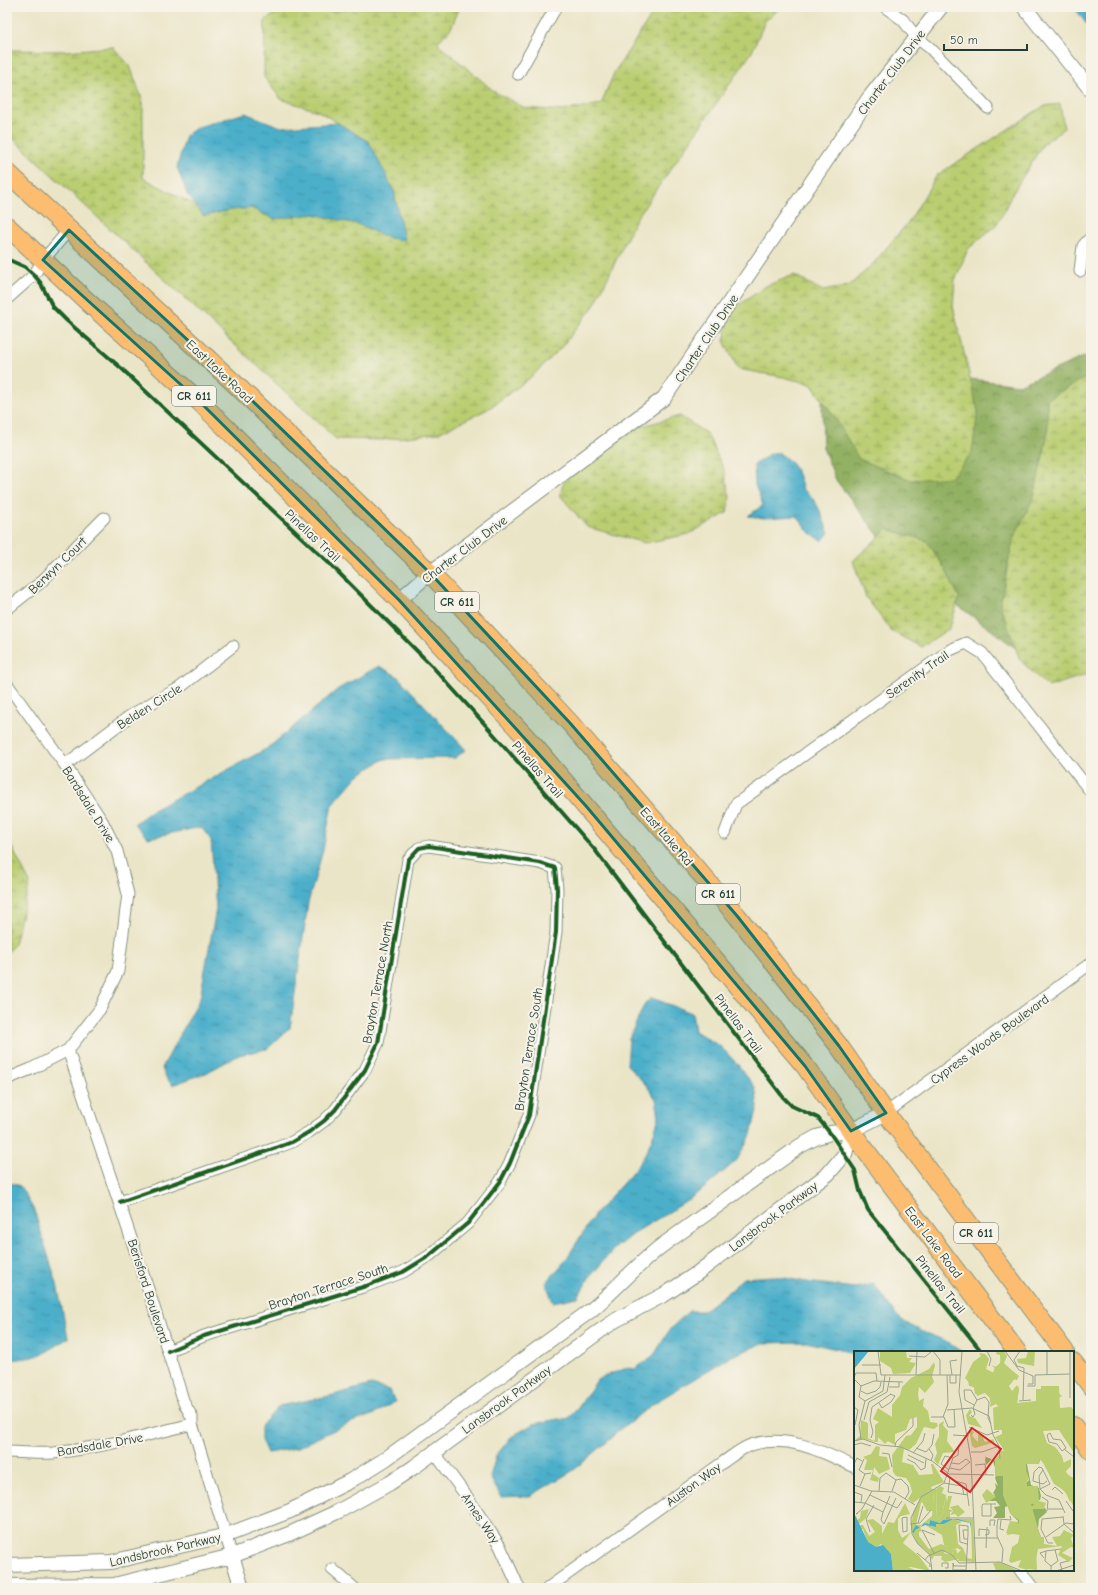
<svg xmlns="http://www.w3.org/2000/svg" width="1098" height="1595" font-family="'Comic Neue',sans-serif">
<defs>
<pattern id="forest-crowns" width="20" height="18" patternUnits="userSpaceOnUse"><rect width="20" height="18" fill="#93b163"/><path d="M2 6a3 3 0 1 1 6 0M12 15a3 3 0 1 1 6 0" fill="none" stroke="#779152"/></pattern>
<pattern id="wetland-marsh" width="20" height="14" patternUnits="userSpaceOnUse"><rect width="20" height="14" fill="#bace71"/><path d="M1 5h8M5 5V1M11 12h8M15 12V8" fill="none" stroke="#97a85e"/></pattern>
<pattern id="water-ripples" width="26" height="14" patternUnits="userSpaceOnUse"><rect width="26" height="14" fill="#4bafca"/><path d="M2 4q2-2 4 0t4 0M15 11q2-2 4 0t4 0" fill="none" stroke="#3e90a5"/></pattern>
</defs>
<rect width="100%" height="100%" fill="#f7f3e8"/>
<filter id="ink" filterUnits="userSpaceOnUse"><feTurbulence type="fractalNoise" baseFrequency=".025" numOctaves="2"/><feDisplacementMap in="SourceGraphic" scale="8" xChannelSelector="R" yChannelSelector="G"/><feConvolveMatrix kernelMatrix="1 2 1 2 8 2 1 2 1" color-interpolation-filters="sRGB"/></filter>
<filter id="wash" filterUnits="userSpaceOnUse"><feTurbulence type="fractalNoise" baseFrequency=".012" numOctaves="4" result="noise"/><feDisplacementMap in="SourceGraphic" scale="16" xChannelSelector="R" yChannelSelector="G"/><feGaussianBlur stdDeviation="0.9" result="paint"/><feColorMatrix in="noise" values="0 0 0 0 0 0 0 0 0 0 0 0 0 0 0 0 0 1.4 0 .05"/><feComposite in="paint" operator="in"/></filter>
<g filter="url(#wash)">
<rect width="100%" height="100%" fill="#ebe5c8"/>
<path fill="url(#forest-crowns)" stroke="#59774c" d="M 1091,354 L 1091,375 L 1047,399 L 1048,433 L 1034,496 L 1013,540 L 1000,604 L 1016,648 L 957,605 L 959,597 L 945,569 L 927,541 L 887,529 L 879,536 L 836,480 L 823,448 L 822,400 L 834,416 L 952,477 L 972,451 L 978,412 L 970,379 L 1019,385 Z"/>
<path fill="url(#wetland-marsh)" stroke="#6c8652" d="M 288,7 L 334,11 L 367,7 L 460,7 L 451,28 L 437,43 L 495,92 L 525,108 L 563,111 L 601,104 L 614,73 L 657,7 L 781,7 L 765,21 L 752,52 L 636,219 L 594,306 L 559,350 L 530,378 L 488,409 L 438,433 L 382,440 L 336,439 L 7,133 L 7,50 L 66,51 L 113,47 L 130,66 L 143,102 L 143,178 L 195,205 L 204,216 L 231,210 L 252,208 L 274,219 L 313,214 L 357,224 L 389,238 L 369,142 L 320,112 L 281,99 L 264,77 L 265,20 Z
M 1060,104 L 1064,128 L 1043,144 L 1011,196 L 1001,217 L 996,225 L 968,249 L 955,280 L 953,306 L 978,412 L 972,452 L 952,477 L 911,480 L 859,459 L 834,416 L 811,384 L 783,377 L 738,369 L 724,341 L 731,311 L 766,286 L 794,275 L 823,291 L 849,286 L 874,263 L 910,220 L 937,175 L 1044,106 Z
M 1091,375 L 1091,673 L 1048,687 L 1020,660 L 1000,605 L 1013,540 L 1034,496 L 1048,433 L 1047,399 Z
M 680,416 L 707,434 L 724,470 L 730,497 L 727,513 L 689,534 L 645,543 L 587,527 L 560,495 L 564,481 L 634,428 Z
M 887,529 L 927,541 L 945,569 L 959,597 L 950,628 L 921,647 L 891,631 L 866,597 L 853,561 Z
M 7,838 L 30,883 L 14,944 L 7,953 Z"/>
<path fill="url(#water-ripples)" stroke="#35767f" d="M 1074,7 L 1091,7 L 1091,30 Z
M 245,113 L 281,127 L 338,123 L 369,142 L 394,191 L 404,240 L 389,238 L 357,224 L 313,214 L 274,219 L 251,208 L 231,210 L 204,216 L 187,194 L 177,167 L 186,135 L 198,127 Z
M 779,453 C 795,464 798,471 803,490 C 819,500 821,516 829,533 L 822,541 L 808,531 L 797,516 L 764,518 L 748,516 L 763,505 L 755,485 L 754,465 L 770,454 Z
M 379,666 L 397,676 L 466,750 L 455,758 L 384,759 L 357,776 L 332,805 L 323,850 L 308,903 L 290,1028 L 267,1049 L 239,1055 L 206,1073 L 172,1085 L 165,1076 L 162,1068 L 200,998 L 216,909 L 211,840 L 201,827 L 148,838 L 134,824 L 153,810 L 268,748 L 338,689 Z
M 652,998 L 692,1013 L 695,1031 L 721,1047 L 738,1065 L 755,1087 L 758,1106 L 751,1135 L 737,1160 L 707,1186 L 684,1203 L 634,1233 L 614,1249 L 589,1278 L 578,1297 L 553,1302 L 546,1283 L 565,1261 L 595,1214 L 632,1173 L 643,1158 L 651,1141 L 659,1117 L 656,1099 L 646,1085 L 627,1065 L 629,1039 L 645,1003 Z
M 7,1182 L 20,1186 L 34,1210 L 57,1284 L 68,1338 C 44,1355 37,1358 7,1360 Z
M 774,1276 L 807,1282 L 855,1288 L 874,1284 L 897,1316 L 906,1323 L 925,1333 L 944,1340 L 962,1352 L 855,1352 L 855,1359 L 849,1352 L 806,1342 L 763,1343 L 730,1357 L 656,1402 L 615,1433 L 612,1438 L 574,1470 L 530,1496 L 501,1497 L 490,1477 L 496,1456 L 511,1437 L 533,1424 L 558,1419 L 566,1420 L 578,1408 L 597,1380 L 602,1377 L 627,1368 L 635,1369 L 654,1355 L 670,1329 L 689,1311 L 703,1311 L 728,1292 L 743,1278 Z
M 371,1385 L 389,1390 L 395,1402 L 375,1414 L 349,1423 L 296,1448 L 267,1453 L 261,1440 L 261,1426 L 279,1406 L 329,1396 Z"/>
</g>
<g filter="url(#ink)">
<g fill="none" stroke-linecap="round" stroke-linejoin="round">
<defs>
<path id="minor" d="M 885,7 L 903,20 L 917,38 L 929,47 L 988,108
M 518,74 L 556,7
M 1080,271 L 1083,246 L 1091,237
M 7,299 L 34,275 L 43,260 L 69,230
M 7,609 L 40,583 L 104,518
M 7,684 L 65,765 L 102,821 L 117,851 L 128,894 L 118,971 L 100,1009 L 68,1050 L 31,1069 L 7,1079
M 65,765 L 130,716 L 155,701 L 178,689 L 233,646
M 725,833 L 736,804 L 950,650 L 966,643 L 982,653 L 1091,792
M 68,1050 L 153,1304 L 184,1403 L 192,1417 L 192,1424 L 232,1556
M 886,1113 L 1091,963
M 120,1202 L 276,1148 L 292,1142 L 309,1132 L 324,1121 L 335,1110 L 365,1070 L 378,1043 L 408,860 L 419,848 L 429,846 L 540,863 L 555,868 L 557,889 L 556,932 L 529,1115 L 510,1163 L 500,1182 L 468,1223 L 429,1256 L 403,1272 L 366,1286 L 204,1336 L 168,1351
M 7,1452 C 22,1452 38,1454 53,1453 C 100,1448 147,1435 192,1424
M 434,1452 L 467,1497 L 500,1546 L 519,1588
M 332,1569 L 354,1588
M 1020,1570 L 1034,1588
M 548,1588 L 722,1463 C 731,1457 741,1448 751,1445 C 787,1433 823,1452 855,1467"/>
<path id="tertiary" d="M 1024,7 L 1091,90
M 399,600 L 430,573 L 664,398 L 869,98 L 941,7
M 232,1556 L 242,1588
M 7,1565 L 111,1562 L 227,1535 L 290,1511 L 350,1481 L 384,1460 L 590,1311 C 614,1291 635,1267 660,1247 L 800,1146 L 817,1137 L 830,1133 L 851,1131 L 886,1113
M 7,1586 L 114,1585 L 232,1556 L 289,1534 L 339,1511 L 390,1483 L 414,1467 L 600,1331 L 616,1320 L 667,1293 L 696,1274 L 828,1174 L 845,1154 L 851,1131"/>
<path id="primary" d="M 7,172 L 234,383 L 430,573 L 570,723 L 738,917 L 839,1046 L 886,1113 L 1065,1352
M 7,226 L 89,303 L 200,402 L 399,600 L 535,747 L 805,1066 L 851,1131 L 1017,1352
M 1073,1362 L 1091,1386
M 1073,1426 L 1091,1450"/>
</defs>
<use href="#minor" stroke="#85917e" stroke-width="13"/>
<use href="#tertiary" stroke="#85917e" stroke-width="16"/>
<use href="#primary" stroke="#85917e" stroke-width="20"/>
<use href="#minor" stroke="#fff" stroke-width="11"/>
<use href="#tertiary" stroke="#fff" stroke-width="14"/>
<use href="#primary" stroke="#fcbd6f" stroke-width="18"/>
<defs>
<path id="cycleway" d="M 7,259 L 25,267 L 34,275 L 40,282 L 53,307 L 67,321 L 121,368 L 332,566 L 431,665 L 490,730 L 595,850 L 783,1097 L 792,1106 L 818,1118 L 830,1133 L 855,1170 L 860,1191 L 868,1210 L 982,1352
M 120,1202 L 276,1148 L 292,1142 L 309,1132 L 324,1121 L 335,1110 L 365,1070 L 378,1043 L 408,860 L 419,848 L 429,846 L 540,863 L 555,868 L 557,889 L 556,932 L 529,1115 L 510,1163 L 500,1182 L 468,1223 L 429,1256 L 403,1272 L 366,1286 L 204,1336 L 168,1351"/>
</defs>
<use href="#cycleway" stroke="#f7f3e8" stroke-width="6"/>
<use href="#cycleway" stroke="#1b5e20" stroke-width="4"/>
</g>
</g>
<path fill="#0f766e" fill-opacity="0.2" stroke="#0f766e" stroke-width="3" stroke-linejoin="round" d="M 69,230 L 234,383 L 430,573 L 570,723 L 738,917 L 839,1046 L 886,1113 L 851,1131 L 805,1066 L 586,806 L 399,600 L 200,402 L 43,260 Z"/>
<g text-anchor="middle" stroke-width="4" stroke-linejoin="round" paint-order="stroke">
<g fill="#f7f3e8" stroke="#60746a" stroke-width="1">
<rect x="172" y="386" width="44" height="20" rx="3"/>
<rect x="435" y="592" width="44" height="20" rx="3"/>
<rect x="696" y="884" width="44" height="20" rx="3"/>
<rect x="954" y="1223" width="44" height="20" rx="3"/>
</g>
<g font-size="12" font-weight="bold" fill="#1f3d34">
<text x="194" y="400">CR 611</text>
<text x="457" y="606">CR 611</text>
<text x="718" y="898">CR 611</text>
<text x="976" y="1237">CR 611</text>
</g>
<g font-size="13" fill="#1f3d34" stroke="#f7f3e8">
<text transform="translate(891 72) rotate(-53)" y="5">Charter Club Drive</text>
<text transform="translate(706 338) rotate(-56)" y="5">Charter Club Drive</text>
<text transform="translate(220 371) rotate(43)" y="5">East Lake Road</text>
<text transform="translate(313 535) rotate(43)" y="5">Pinellas Trail</text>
<text transform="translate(464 549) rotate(-37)" y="5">Charter Club Drive</text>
<text transform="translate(57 565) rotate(-44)" y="5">Berwyn Court</text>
<text transform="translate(917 674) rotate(-35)" y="5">Serenity Trail</text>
<text transform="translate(149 706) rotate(-32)" y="5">Belden Circle</text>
<text transform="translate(538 769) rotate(49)" y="5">Pinellas Trail</text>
<text transform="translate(89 804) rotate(58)" y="5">Bardsdale Drive</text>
<text transform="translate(667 836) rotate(49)" y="5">East Lake Rd</text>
<text transform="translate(377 982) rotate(-80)" y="5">Brayton Terrace North</text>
<text transform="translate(739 1023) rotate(53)" y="5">Pinellas Trail</text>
<text transform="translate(989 1039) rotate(-36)" y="5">Cypress Woods Boulevard</text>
<text transform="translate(528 1049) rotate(-81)" y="5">Brayton Terrace South</text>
<text transform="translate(773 1216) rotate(-37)" y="5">Lansbrook Parkway</text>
<text transform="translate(934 1242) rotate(53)" y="5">East Lake Road</text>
<text transform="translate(941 1284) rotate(51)" y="5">Pinellas Trail</text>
<text transform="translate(328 1286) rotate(-18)" y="5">Brayton Terrace South</text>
<text transform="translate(149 1291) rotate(72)" y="5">Berisford Boulevard</text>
<text transform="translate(506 1399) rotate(-36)" y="5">Lansbrook Parkway</text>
<text transform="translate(100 1444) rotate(-10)" y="5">Bardsdale Drive</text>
<text transform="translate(693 1484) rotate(-36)" y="5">Auston Way</text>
<text transform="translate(481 1518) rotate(56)" y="5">Ames Way</text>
<text transform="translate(165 1549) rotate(-13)" y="5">Landsbrook Parkway</text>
</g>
</g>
<g transform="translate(854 1351)">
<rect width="220" height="220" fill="#ebe5c8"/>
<path d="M 78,138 L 82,138 L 83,169 L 88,164 L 92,144 L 93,151 L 94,145 L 98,145 L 95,158 L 99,160 L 96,161 L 96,168 L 119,168 L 121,211 L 103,210 L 105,208 L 103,203 L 107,199 L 103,197 L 99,199 L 98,204 L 91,200 L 88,205 L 80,205 L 78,209 L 76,204 L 62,191 L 57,178 L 59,161 L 68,145 ZM 80,141 L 78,165 L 67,174 L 62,174 L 67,152 ZM 98,168 L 90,173 L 81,173 L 82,176 L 71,174 L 88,184 L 90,194 L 96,197 L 87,193 L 75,198 L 65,185 L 65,181 L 68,180 L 66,176 L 70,172 L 74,174 L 76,169 L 86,172 L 89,169 ZM 100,168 L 117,172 L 118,208 L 113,207 L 109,197 L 104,193 L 102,174 L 108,171 Z" fill="#bace71" fill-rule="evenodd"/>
<path d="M 169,100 L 186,108 L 185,113 L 173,113 L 177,134 L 185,137 L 187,145 L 186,149 L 182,149 L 179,156 L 175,156 L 172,132 L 175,129 L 169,113 ZM 132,104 L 132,106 L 145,111 L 166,172 L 163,176 L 161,176 L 164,170 L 156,162 L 154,155 L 151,156 L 151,167 L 139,167 L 143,162 L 140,156 L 146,155 L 142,150 L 134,150 L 141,144 L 139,142 L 142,137 L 141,132 L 144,135 L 141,127 L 143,122 L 138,108 L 132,114 L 131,109 ZM 183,157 L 191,157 L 193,161 L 185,168 L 184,178 L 187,186 L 184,185 L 176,159 Z" fill="#93b163"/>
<path d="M 52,0 L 53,7 L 58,7 L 55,11 L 62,12 L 56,22 L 39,23 L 37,17 L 26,10 L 26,1 ZM 143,0 L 148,0 L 149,12 L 165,25 L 163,29 L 159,28 L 155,31 L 155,40 L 160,41 L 164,36 L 165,38 L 163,53 L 171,56 L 203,41 L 208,45 L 183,60 L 191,93 L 203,98 L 209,112 L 217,108 L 217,115 L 211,121 L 216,125 L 216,151 L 211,140 L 200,133 L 186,106 L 169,113 L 175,127 L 172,132 L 175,155 L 180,155 L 179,151 L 182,149 L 192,152 L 190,158 L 177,158 L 180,172 L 187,186 L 190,186 L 190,193 L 203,195 L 198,186 L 206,185 L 210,179 L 220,184 L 217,187 L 220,197 L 217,196 L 208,202 L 219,207 L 215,211 L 204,204 L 208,195 L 184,198 L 182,208 L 173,219 L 164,216 L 167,209 L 157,212 L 155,210 L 158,196 L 164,194 L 166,184 L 152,182 L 156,170 L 164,171 L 162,177 L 166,173 L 144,108 L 146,100 L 150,100 L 145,86 L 149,84 L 147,60 L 142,52 L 136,51 L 136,46 L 130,41 L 121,43 L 120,37 L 111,27 L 119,11 L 127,5 L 125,2 L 131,3 L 135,8 L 132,18 L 140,22 L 142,18 L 137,14 L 142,16 L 147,11 L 146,4 L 142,3 ZM 174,0 L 181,0 L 180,15 L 164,12 L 163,8 L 172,7 ZM 80,11 L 81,15 L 78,25 L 80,31 L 71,42 L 65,36 L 64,43 L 65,50 L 70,47 L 69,55 L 74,60 L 76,71 L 83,72 L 84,75 L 80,78 L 70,76 L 62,93 L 55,99 L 50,98 L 48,111 L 59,114 L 65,124 L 79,123 L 77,113 L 79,113 L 90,131 L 77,136 L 78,138 L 59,152 L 54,148 L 58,141 L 56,133 L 52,127 L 42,125 L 39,121 L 38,104 L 52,85 L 57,84 L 63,76 L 63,66 L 56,68 L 52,79 L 41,83 L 41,94 L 34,90 L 31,93 L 24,86 L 24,91 L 21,91 L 21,74 L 25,71 L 19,68 L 24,57 L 38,66 L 38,54 L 46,44 L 48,36 L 57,27 L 75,18 ZM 116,58 L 118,61 L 115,65 L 121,67 L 128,77 L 114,73 L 112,64 ZM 90,70 L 89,74 L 94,80 L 93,90 L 101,101 L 89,102 L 84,114 L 80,109 L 83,102 L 81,93 L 85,85 L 85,73 ZM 115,78 L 120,81 L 118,85 L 124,91 L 124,83 L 131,85 L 129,87 L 131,91 L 139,88 L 141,91 L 121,97 L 118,95 ZM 22,95 L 26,96 L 25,105 L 33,106 L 36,118 L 25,123 L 20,116 L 19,123 L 25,127 L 24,131 L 16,129 L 19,119 L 10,119 L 13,109 L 9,106 L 17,103 ZM 86,135 L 90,137 L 88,142 L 92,144 L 88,164 L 83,169 L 82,138 ZM 133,138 L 142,146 L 132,152 L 128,144 ZM 80,140 L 79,160 L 73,160 L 68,151 ZM 51,152 L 56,163 L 47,165 L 44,168 L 44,179 L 48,187 L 57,181 L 49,192 L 65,205 L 76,220 L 57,216 L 54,216 L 63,220 L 39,220 L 37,203 L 27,193 L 22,197 L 14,193 L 9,178 L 7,178 L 1,169 L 2,165 L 3,169 L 6,167 L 7,160 L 15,158 L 12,167 L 4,174 L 9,174 L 15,185 L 21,181 L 13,169 L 19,168 L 28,175 L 28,183 L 34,171 L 40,172 ZM 104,154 L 111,161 L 104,166 L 101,163 L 96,164 L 99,160 L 96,156 ZM 146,211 L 165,220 L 142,220 L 139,212 Z" fill="#bace71"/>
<path d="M 150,0 L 153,5 L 150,12 L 163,25 L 155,35 L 158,40 L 163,34 L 165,37 L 163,52 L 182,50 L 182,38 L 187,38 L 187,35 L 205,35 L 206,57 L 217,56 L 220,59 L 220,102 L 205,79 L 189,80 L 193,92 L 201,96 L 208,105 L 213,124 L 220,127 L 220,156 L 212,142 L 198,129 L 194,116 L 185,108 L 185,113 L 172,113 L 173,135 L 184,135 L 185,152 L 177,153 L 189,195 L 182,197 L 183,219 L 166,217 L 173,212 L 164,204 L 158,202 L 158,196 L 164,192 L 166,182 L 153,184 L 155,173 L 161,176 L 166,170 L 156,162 L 149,144 L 149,125 L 141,125 L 141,108 L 150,99 L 141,86 L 148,83 L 148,79 L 140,79 L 139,57 L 145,55 L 142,53 L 136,56 L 137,48 L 131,42 L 123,45 L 120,36 L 115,35 L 114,30 L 136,30 L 141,16 L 146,13 L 147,1 ZM 7,69 L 14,72 L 14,87 L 20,90 L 21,88 L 22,88 L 21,91 L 11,88 L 0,90 L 6,85 ZM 102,198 L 105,208 L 91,211 L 87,208 L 89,202 L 98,204 L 99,199 Z" fill="#bace71"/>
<path d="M 0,0 L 15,0 L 0,18 ZM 0,162 L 14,191 L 22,196 L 29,194 L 37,203 L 39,220 L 0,220 ZM 97,168 L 104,168 L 117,172 L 117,177 L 116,172 L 99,168 L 90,173 L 82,173 L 82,176 L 71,174 L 61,179 L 60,182 L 58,181 L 62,174 L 66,177 L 70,172 L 75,173 L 76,169 L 86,172 L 89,169 Z" fill="#4bafca"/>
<path fill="none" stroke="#99a28d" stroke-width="1" d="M 24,0 L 27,24 L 107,24M 79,0 L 86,9 L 86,24M 108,0 L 105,41 L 117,108 L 122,220M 133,0 L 137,8 L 135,15M 151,0 L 165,19 L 179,25 L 179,33 L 174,33M 166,0 L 160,9 L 163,15 L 170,17 L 169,49M 193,0 L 193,24M 216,0 L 216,47M 55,5 L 71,6 L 78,0M 8,14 L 27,14M 62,24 L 63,0M 96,24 L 96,32 L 102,32 L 102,24M 98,24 L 96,10 L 103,9M 0,26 L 2,22 L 22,22 L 23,30M 0,28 L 7,35 L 5,46 L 11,50M 7,35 L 20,30 L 49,31M 173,35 L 181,35 L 181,24 L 216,23M 35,36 L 45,36 L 45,31M 7,40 L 13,43 L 22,40 L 26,36 L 27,31M 165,50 L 177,49M 25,52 L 28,57 L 37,51 L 41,45 L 36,43M 120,54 L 111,49 L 110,39 L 117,39 L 123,49M 0,56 L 4,59 L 1,74M 119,57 L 123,49 L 131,46 L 135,51 L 134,67 L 137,73M 93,59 L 118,57 L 135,65 L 139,84 L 145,95 L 146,108M 117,64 L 119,66 L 121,63 L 119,57M 77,66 L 90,66 L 94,76 L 101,76 L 100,58M 89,66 L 94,53 L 93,24M 10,69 L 15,51 L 33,41 L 36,26M 115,76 L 133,84 L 145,80M 196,82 L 199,88 L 207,89 L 212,97 L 208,100 L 203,93 L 195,91 L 193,84 ZM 99,84 L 115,85M 17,87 L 19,81 L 16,69 L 18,56 L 37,43M 7,88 L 5,74 L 11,50 L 29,40 L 31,24M 0,90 L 9,88 L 26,94 L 47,96 L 78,110 L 95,123 L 140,124M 0,94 L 7,92 L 17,95M 41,95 L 42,91 L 59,75 L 59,67M 62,97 L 72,101 L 78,94 L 80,83M 75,98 L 79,104 L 77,110M 210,98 L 220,106M 117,101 L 128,101 L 145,95M 28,102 L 35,103 L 38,116M 59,102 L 69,90 L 71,82M 54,104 L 70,112M 10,108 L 5,119 L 11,123 L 17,122M 53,108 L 61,112 L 67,119 L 71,117 L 72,108M 0,113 L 3,107 L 8,110M 121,114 L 131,113 L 132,124M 96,117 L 106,119 L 116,111 L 112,108 L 105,113 L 97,112M 95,119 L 87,113 L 91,105 L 99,107 L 104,104 L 105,94M 189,119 L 185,125 L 186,138 L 192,144 L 205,149 L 211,162M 96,126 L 94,141 L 114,144M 42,129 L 47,128 L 54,135 L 55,141 L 51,148M 101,130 L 112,133 L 115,155M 90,132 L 108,135 L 110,144M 0,134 L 17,140 L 40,141 L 61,154M 6,135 L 11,123M 186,138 L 196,133 L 188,117 L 185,116 L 180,121 L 179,130 L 189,133 L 193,130M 198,139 L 201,136 L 209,143M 25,140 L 26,127 L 32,122 L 42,129 L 38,140M 0,141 L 8,144 L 7,151M 16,144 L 43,157 L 48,150M 188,146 L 194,150 L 193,160M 212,150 L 219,160M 0,151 L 11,152 L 29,161 L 36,145M 137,153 L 137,165 L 128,165 L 128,154 L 129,153 L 142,153M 194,158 L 209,158M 29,161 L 27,169 L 30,173 L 42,147M 4,162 L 2,163 L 8,158 L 18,140M 209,165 L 210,173 L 220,182M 53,166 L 53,180 L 49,181 L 48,167 ZM 92,167 L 120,167M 147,169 L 146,178 L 150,179M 64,172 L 69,155M 56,173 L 66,172 L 77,159M 136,175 L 136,169 L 141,169 L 140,175M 16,181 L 12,168 L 20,154M 125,185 L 125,178 L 135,179 L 135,183 L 131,184M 192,186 L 212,172 L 220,173M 121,187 L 144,187M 114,188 L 110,188 L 109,179 L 114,179M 199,192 L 194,192 L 187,178 L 188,168 L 209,166M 132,197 L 133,176M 63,202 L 76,213 L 76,216M 80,202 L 68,179 L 81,184M 190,207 L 186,202 L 192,200M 71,209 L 74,205 L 88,199 L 98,204 L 105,212 L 146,211 L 168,220M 148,211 L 149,198 L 143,185 L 143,175 L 144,168 L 157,169 L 156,165M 99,215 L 112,215M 100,215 L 99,212 L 99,219 L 112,219M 197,215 L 191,210 L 192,200 L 207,198M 88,216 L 88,212 L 94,212 L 94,217 L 91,217M 208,219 L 206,212 L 214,210M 78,220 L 76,204 L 64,193 L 58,183 L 57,167 L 67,146 L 90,132 L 99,107M 112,220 L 114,183 L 114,175 L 105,174 L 106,191 L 113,193M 197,220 L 197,215 L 204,210 L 201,199M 202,220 L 220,214"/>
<path fill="#d62828" fill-opacity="0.15" stroke="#d62828" stroke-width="2" d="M 118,77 L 147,98 L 116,141 L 87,120 Z"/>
<rect width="220" height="220" fill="none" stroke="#1f3d34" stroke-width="2"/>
</g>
<rect width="1098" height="1595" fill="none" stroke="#f7f3e8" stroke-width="24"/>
<path d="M944 44v6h83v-6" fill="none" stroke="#1f3d34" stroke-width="2"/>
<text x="950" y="44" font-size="12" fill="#1f3d34" stroke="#f7f3e8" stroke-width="3" paint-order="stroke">50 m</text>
</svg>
